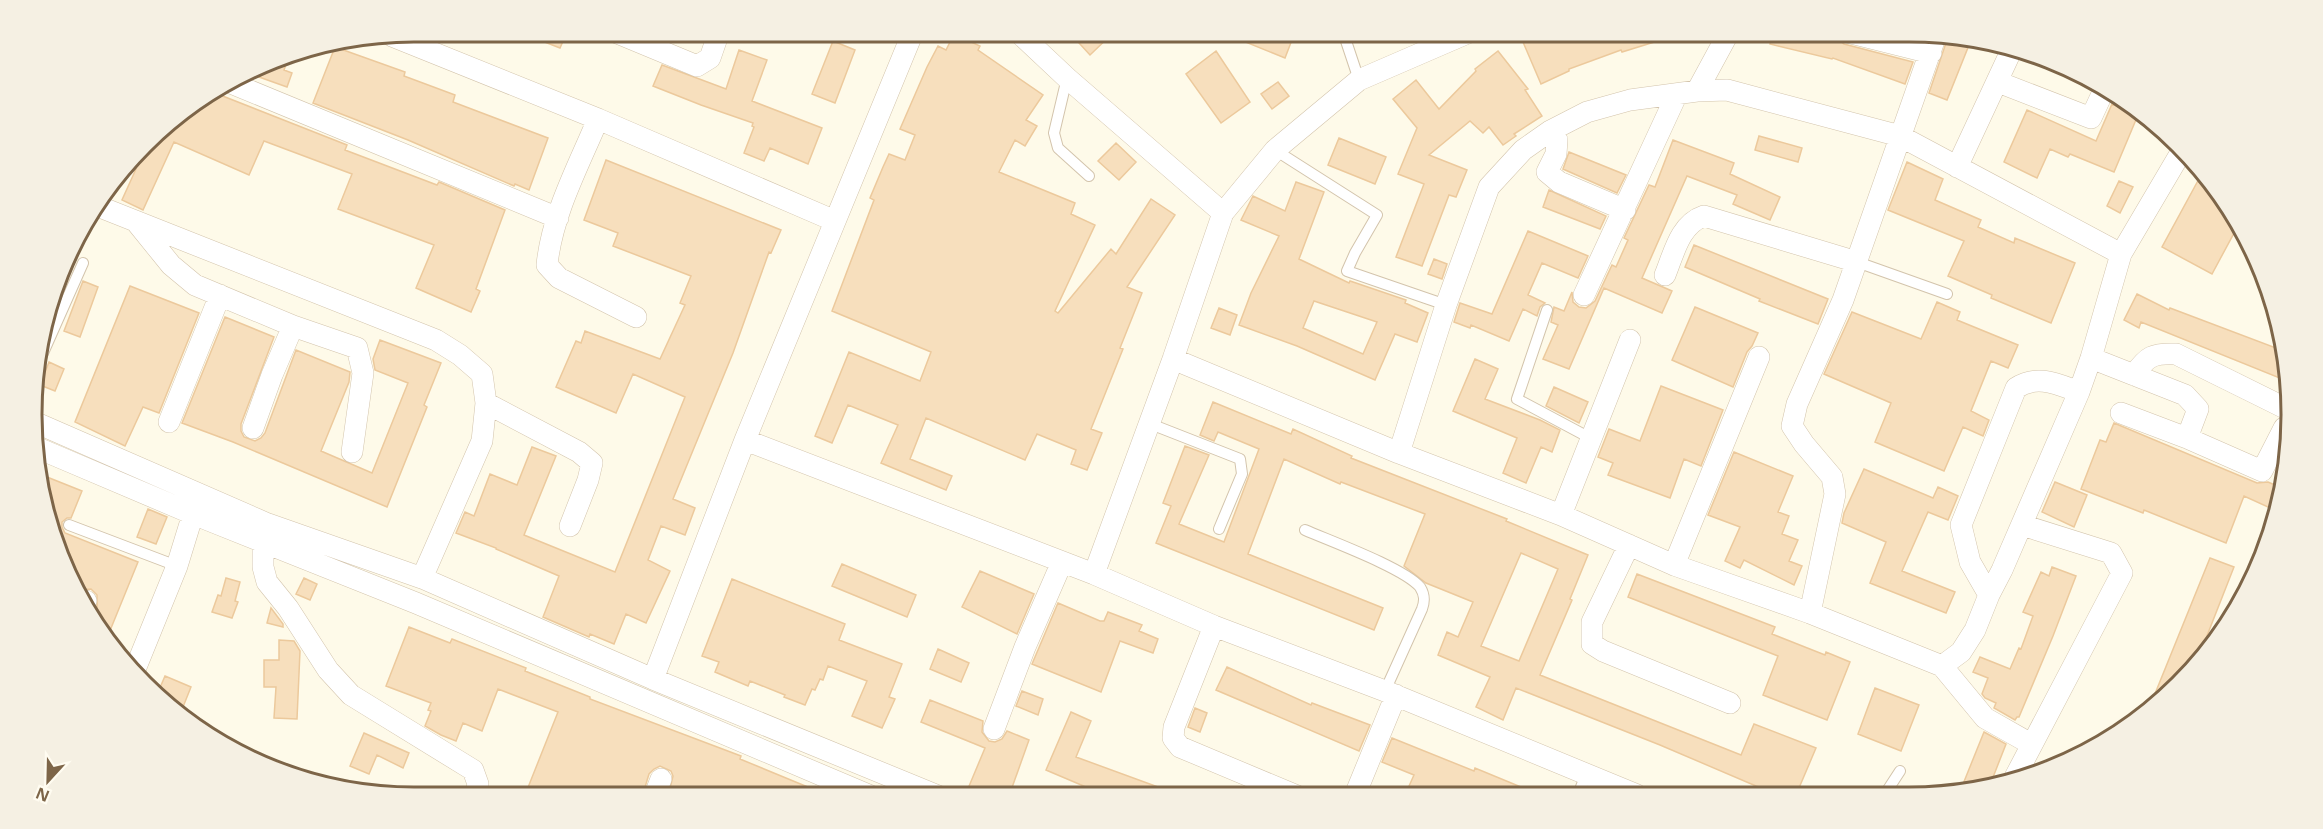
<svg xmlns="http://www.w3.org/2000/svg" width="2323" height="829" font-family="'Noto Sans',sans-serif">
<rect width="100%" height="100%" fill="#fefae9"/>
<path fill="#f7dfbd" stroke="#ecc99c" stroke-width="1.5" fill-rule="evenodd" d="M 519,32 L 567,32 L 560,48 Z
M 1069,32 L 1114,32 L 1090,55 Z
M 1221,32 L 1295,32 L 1285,58 Z
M 1528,32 L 1676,32 L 1677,35 L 1622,52 L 1621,50 L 1569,69 L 1569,71 L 1541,84 L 1520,35 Z
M 1773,32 L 1812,32 L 1836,38 L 1844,44 L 1913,62 L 1905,84 L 1833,58 L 1832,59 L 1770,44 Z
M 954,34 L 980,46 L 978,50 L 1043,95 L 1026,120 L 1037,126 L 1025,146 L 1015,140 L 999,172 L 1075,203 L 1071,214 L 1095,225 L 1055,311 L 1058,313 L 1111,249 L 1116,254 L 1151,199 L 1175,215 L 1127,287 L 1142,293 L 1120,348 L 1123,349 L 1091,429 L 1102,433 L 1087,470 L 1071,464 L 1076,450 L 1037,434 L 1025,460 L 926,418 L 910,459 L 952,476 L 946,490 L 881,463 L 898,425 L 848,405 L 832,443 L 815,436 L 849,352 L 920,381 L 931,352 L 832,311 L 874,200 L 870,198 L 883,167 L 889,154 L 905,160 L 915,135 L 900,129 L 927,67 L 938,46 L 946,50 Z
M 1948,37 L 1971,40 L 1947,100 L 1929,93 Z
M 833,41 L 855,50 L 835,103 L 812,94 Z
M 335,47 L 405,72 L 404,76 L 455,95 L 453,102 L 548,138 L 529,190 L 515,184 L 514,186 L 408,140 L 313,103 Z
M 739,50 L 767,60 L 752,101 L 822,128 L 808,164 L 770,148 L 764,161 L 744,153 L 754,127 L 752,126 L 753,123 L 701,105 L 653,86 L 662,65 L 726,89 Z
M 1216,51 L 1250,102 L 1221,123 L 1186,74 Z
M 1498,51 L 1528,89 L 1525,90 L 1542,116 L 1514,134 L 1516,136 L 1503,145 L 1489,127 L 1483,133 L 1470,121 L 1429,155 L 1467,170 L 1456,197 L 1449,195 L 1422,266 L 1396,257 L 1424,184 L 1398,174 L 1417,128 L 1393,99 L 1416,80 L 1439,109 L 1476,71 L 1475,69 Z
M 289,56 L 284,70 L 292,73 L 287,87 L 259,77 L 265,63 Z
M 1278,82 L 1289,96 L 1272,109 L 1261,94 Z
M 215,93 L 347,145 L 345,150 L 437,185 L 439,182 L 505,210 L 476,289 L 480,291 L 471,312 L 416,288 L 434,245 L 338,209 L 352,174 L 264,141 L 249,175 L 174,142 L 143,210 L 122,200 L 136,169 L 131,167 L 162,127 Z
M 2112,104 L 2138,115 L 2114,172 L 2070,154 L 2068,157 L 2050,149 L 2037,178 L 2004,162 L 2027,110 L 2096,141 Z
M 1759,136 L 1802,148 L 1798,162 L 1755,150 Z
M 1339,138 L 1386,157 L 1375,184 L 1328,165 Z
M 1673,140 L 1734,163 L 1730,174 L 1780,197 L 1770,220 L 1733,204 L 1737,195 L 1687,176 L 1642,278 L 1672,291 L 1662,313 L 1604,288 L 1569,369 L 1543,359 L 1558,325 L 1551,322 L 1554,307 L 1564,311 L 1572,292 L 1573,302 L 1579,307 L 1586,308 L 1595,301 L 1612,265 L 1616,267 L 1628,240 L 1624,238 L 1649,185 L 1655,187 Z
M 1116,143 L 1136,162 L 1119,180 L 1098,161 Z
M 1569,152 L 1626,175 L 1617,193 L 1563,169 Z
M 606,160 L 781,230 L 771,253 L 769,252 L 733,353 L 673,499 L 695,508 L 685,535 L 661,526 L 648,560 L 670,571 L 646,623 L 626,614 L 614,644 L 590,634 L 589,637 L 543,617 L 559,576 L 496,549 L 496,548 L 456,533 L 465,512 L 474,516 L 490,474 L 517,485 L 532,447 L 556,456 L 524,535 L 615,572 L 685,397 L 633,374 L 616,413 L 556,387 L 576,341 L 581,343 L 585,331 L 660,359 L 685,305 L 680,303 L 691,276 L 613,246 L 618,233 L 584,220 Z
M 1907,162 L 1943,179 L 1935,200 L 1981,220 L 1978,227 L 2014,243 L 2015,238 L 2075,263 L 2051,323 L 1991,298 L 1992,295 L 1948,276 L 1964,241 L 1888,210 Z
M 2200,177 L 2240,222 L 2212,274 L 2162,247 Z
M 2119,181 L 2133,187 L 2120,213 L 2107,206 Z
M 1296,182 L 1324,192 L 1299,259 L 1349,283 L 1350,281 L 1406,300 L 1405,303 L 1428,313 L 1417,342 L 1395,334 L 1375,380 L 1297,346 L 1239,325 L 1251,293 L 1279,236 L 1241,220 L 1253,196 L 1285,211 ZM 1314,301 L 1377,322 L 1363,354 L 1303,328 Z
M 1549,190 L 1606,216 L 1600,229 L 1543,207 Z
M 1528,231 L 1588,256 L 1578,278 L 1542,263 L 1528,295 L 1545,303 L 1540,307 L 1537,316 L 1523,309 L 1509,341 L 1471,325 L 1470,328 L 1454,322 L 1460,303 L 1492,314 Z
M 1694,245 L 1828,299 L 1818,324 L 1759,301 L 1760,299 L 1685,267 Z
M 1434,259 L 1447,264 L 1442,279 L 1428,274 Z
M 83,281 L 98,287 L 80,337 L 64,331 Z
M 130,286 L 199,313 L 159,413 L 143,407 L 125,446 L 75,422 Z
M 2137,294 L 2169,310 L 2170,308 L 2284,351 L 2288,364 L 2287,381 L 2141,322 L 2139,328 L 2124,320 Z
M 1937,302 L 1960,312 L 1957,320 L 2018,345 L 2008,368 L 1991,361 L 1971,411 L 1989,420 L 1983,436 L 1963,427 L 1944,471 L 1875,442 L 1891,403 L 1824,374 L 1852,312 L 1921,339 Z
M 1695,307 L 1758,333 L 1752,346 L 1747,352 L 1733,387 L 1672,360 Z
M 1219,308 L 1237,315 L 1230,335 L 1211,328 Z
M 225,317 L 274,337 L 241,424 L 241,431 L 244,437 L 255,441 L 261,438 L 265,433 L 296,350 L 350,372 L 349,382 L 321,451 L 372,473 L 408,383 L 375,370 L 373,359 L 380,340 L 441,363 L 424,405 L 427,407 L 387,507 L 233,442 L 182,423 Z
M 1475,359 L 1498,369 L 1485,399 L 1540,420 L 1560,430 L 1552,452 L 1541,447 L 1526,483 L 1503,473 L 1517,438 L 1453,411 Z
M 49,362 L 64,369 L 55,391 L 40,385 Z
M 1661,386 L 1723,410 L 1701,466 L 1684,459 L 1670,498 L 1608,475 L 1613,463 L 1598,457 L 1609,429 L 1640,441 Z
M 1554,387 L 1588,402 L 1579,423 L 1546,406 Z
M 1213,402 L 1291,434 L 1293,429 L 1352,456 L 1351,458 L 1507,519 L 1506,521 L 1588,555 L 1570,599 L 1572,600 L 1540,675 L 1741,755 L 1754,724 L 1816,748 L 1796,795 L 1780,795 L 1756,786 L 1660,745 L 1516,688 L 1503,720 L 1476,707 L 1490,677 L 1438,655 L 1447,632 L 1458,637 L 1473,602 L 1426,583 L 1404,566 L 1425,514 L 1341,482 L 1340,484 L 1284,459 L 1248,554 L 1383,608 L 1374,630 L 1156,543 L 1171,506 L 1163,503 L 1185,446 L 1209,455 L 1179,524 L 1224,542 L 1259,449 L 1218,432 L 1214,441 L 1200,435 ZM 1521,553 L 1558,569 L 1519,661 L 1481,646 Z
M 2114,423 L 2257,483 L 2268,482 L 2280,487 L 2279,512 L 2244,496 L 2226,543 L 2144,510 L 2143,513 L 2081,489 L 2100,440 L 2106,442 Z
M 1734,452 L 1793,476 L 1778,512 L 1789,516 L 1782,534 L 1798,540 L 1789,561 L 1802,566 L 1794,585 L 1744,560 L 1740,568 L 1725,561 L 1740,527 L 1708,515 Z
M 1864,469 L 1933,498 L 1938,487 L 1958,496 L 1948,520 L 1928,512 L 1902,571 L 1955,592 L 1946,613 L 1870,583 L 1886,542 L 1842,523 L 1844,513 Z
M 42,475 L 82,491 L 71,518 L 67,518 L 62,522 L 62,527 L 65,533 L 138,562 L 107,638 L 96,628 L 90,614 L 97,607 L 97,595 L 91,589 L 79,590 L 44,513 Z
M 2055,482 L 2087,495 L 2074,527 L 2042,512 Z
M 148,509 L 167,517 L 156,544 L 137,537 Z
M 2210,558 L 2234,567 L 2199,656 L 2161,702 L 2148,711 Z
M 842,564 L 916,595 L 907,617 L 832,586 Z
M 2052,567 L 2076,576 L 2053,636 L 2019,717 L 2017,717 L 2015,720 L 1994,708 L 1996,703 L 1985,698 L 1982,694 L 1988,678 L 1973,672 L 1980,657 L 2010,669 L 2019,648 L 2021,649 L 2033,616 L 2023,612 L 2041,572 L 2049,576 Z
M 980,571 L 1034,594 L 1017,634 L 962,607 Z
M 1637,574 L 1775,627 L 1772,634 L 1825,655 L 1826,652 L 1850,662 L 1827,720 L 1763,695 L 1778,656 L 1628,597 Z
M 226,578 L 240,582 L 235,601 L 238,602 L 232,618 L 212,612 L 218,595 L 221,596 Z
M 304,578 L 317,584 L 310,600 L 296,594 Z
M 732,579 L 845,624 L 839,640 L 902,664 L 889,697 L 895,699 L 882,728 L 852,716 L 867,681 L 828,666 L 823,680 L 820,679 L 815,690 L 812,689 L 805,705 L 784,697 L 785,695 L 750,681 L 748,686 L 715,672 L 719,662 L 702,656 Z
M 1058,603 L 1100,621 L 1104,621 L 1108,612 L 1142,625 L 1139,631 L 1158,639 L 1153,653 L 1120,641 L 1101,692 L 1032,664 Z
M 271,608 L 283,624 L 283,627 L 267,623 Z
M 409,627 L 450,643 L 452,639 L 526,668 L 525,671 L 590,697 L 590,699 L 741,756 L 740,759 L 832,797 L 668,797 L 673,776 L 671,771 L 660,766 L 654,769 L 649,774 L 642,797 L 546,797 L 527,790 L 558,712 L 498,689 L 482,731 L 463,723 L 456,741 L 441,735 L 425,726 L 431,711 L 428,710 L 431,703 L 386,686 Z
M 279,640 L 294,641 L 300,651 L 297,719 L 274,718 L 276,687 L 264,687 L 264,660 L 279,660 Z
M 938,649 L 969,663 L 961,682 L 930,669 Z
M 1227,667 L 1311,705 L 1312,703 L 1370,725 L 1359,751 L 1216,690 Z
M 165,676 L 191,687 L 181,712 L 159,690 Z
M 1875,688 L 1919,705 L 1901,751 L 1858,734 Z
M 1022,691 L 1043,699 L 1038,715 L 1016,706 Z
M 930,700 L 983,721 L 982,732 L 989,741 L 995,742 L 1002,739 L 1007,731 L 1029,740 L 1009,796 L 981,796 L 967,791 L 985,748 L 921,722 Z
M 1195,708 L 1207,713 L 1200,732 L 1188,727 Z
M 1071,712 L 1091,721 L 1076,757 L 1177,794 L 1176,796 L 1107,796 L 1046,770 Z
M 1984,732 L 2006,744 L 1990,785 L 1959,794 Z
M 364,733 L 409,753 L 403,768 L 377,755 L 369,774 L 350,766 Z
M 1392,738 L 1474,771 L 1475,768 L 1540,795 L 1405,795 L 1414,775 L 1382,762 Z"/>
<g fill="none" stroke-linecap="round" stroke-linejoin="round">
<defs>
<path id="lane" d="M 1343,32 L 1359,80
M 1067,78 L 1054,133 L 1058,148 L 1089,176
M 1275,150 L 1377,215 L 1355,253 L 1347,271 L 1446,305
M 1857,262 L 1947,294
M 1547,310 L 1517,399 L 1592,439
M 35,371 L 83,263
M 1148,423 L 1240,459 L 1242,474 L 1219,529
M 69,525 L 177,566
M 1305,530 C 1330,541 1404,568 1420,587 C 1425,595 1425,601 1422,609 L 1385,691
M 1885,794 L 1900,771
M 1578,795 L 1586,774"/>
<path id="street" d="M 615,32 L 697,66 L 710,58 L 719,32
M 1018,32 L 1067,78 L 1223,213 L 1173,359 L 1094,574
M 1847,32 L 1931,53
M 392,36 L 598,119 L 835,221
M 1998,82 L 2091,118 L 2103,92
M 231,83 L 558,218
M 1697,91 L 1729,32
M 598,119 C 579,165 552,214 547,265 L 559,278 L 636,317
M 1550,131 L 1557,140 L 1556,154 L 1547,172 L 1559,182 L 1625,210
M 1957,167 L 2013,47
M 100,207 L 436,340 L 460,355 L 482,374 L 486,403 L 482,441 L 422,578
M 1223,213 L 1275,150 L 1359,80 L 1470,32
M 137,223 L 171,265 L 195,285 L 293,326 L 357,348 L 363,373 L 352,452
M 1665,275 C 1674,253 1680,224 1704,216 L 1857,262
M 1584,295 L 1677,94
M 2091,358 L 2185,395 L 2198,409 L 2187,438 L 2262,471 L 2284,428
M 1173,359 L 1399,453 L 1561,515 L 1674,565 L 1810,613 L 1942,666 L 1961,652 L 1975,630 L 1989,595 L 2002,570 L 2079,392 L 2091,358 L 2121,254 L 2180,154
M 2134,375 C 2147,356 2153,353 2176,354 L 2285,408
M 486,403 L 579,452 L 592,463 L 588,480 L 570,526
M 2121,413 L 2187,438
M 169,422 L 220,295
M 39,424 L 268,524 L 422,578 L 653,679 L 938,796
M 253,428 L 272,375 L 293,326
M 745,440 L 1094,574 L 1214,626 L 1385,691 L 1637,795
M 40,449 L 193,514 L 416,603 L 873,797
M 1399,453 L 1446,305 L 1489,187 L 1523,150 L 1550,131 L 1587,112 L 1630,100 L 1697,91 L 1727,90 L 1900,136 L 2121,254
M 1561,515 L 1630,340
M 266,531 L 263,542 L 263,567 L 267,582 L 288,608 L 328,670 L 351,695 L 473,770 L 478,784 L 475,797
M 1629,545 L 1592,622 L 1592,644 L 1603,651 L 1730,703
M 1674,565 L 1759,357
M 1989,595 L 1970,562 L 1961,525 L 2016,388 C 2037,374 2057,384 2079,392
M 85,603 L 86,601
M 1810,613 L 1835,494 L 1832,477 L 1804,444 L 1792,426 L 1797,404 L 1843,300 L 1936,35
M 1214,626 L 1174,727 L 1173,738 L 1180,747 L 1297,796
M 1942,666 L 1985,718 L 2031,744
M 136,667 L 177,566 L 193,514
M 653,679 L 745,440 L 913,32
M 994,729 L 1025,647 L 1062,562
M 2015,777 L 2122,573 L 2111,553 L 2022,525
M 1355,795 L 1396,695
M 654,797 L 661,779"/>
</defs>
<use href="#lane" stroke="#d3c4ac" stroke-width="12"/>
<use href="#street" stroke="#d3c4ac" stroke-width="22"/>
<use href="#lane" stroke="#fff" stroke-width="10"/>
<use href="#street" stroke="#fff" stroke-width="21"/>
</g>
<path d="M0 0H2323V829H0ZM414 42H1909A372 372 0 0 1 2281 414V415A372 372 0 0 1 1909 787H414A372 372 0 0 1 42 415V414A372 372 0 0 1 414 42Z" fill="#f5f0e3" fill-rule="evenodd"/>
<path fill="none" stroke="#7d6548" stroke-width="3" d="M414 42H1909A372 372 0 0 1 2281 414V415A372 372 0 0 1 1909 787H414A372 372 0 0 1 42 415V414A372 372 0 0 1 414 42Z"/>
<g transform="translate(48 781) rotate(202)" stroke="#fffcf1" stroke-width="4.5" paint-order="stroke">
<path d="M0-4.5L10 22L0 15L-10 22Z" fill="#7d6548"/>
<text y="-9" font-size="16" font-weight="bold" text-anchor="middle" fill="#7d6548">N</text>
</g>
</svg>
